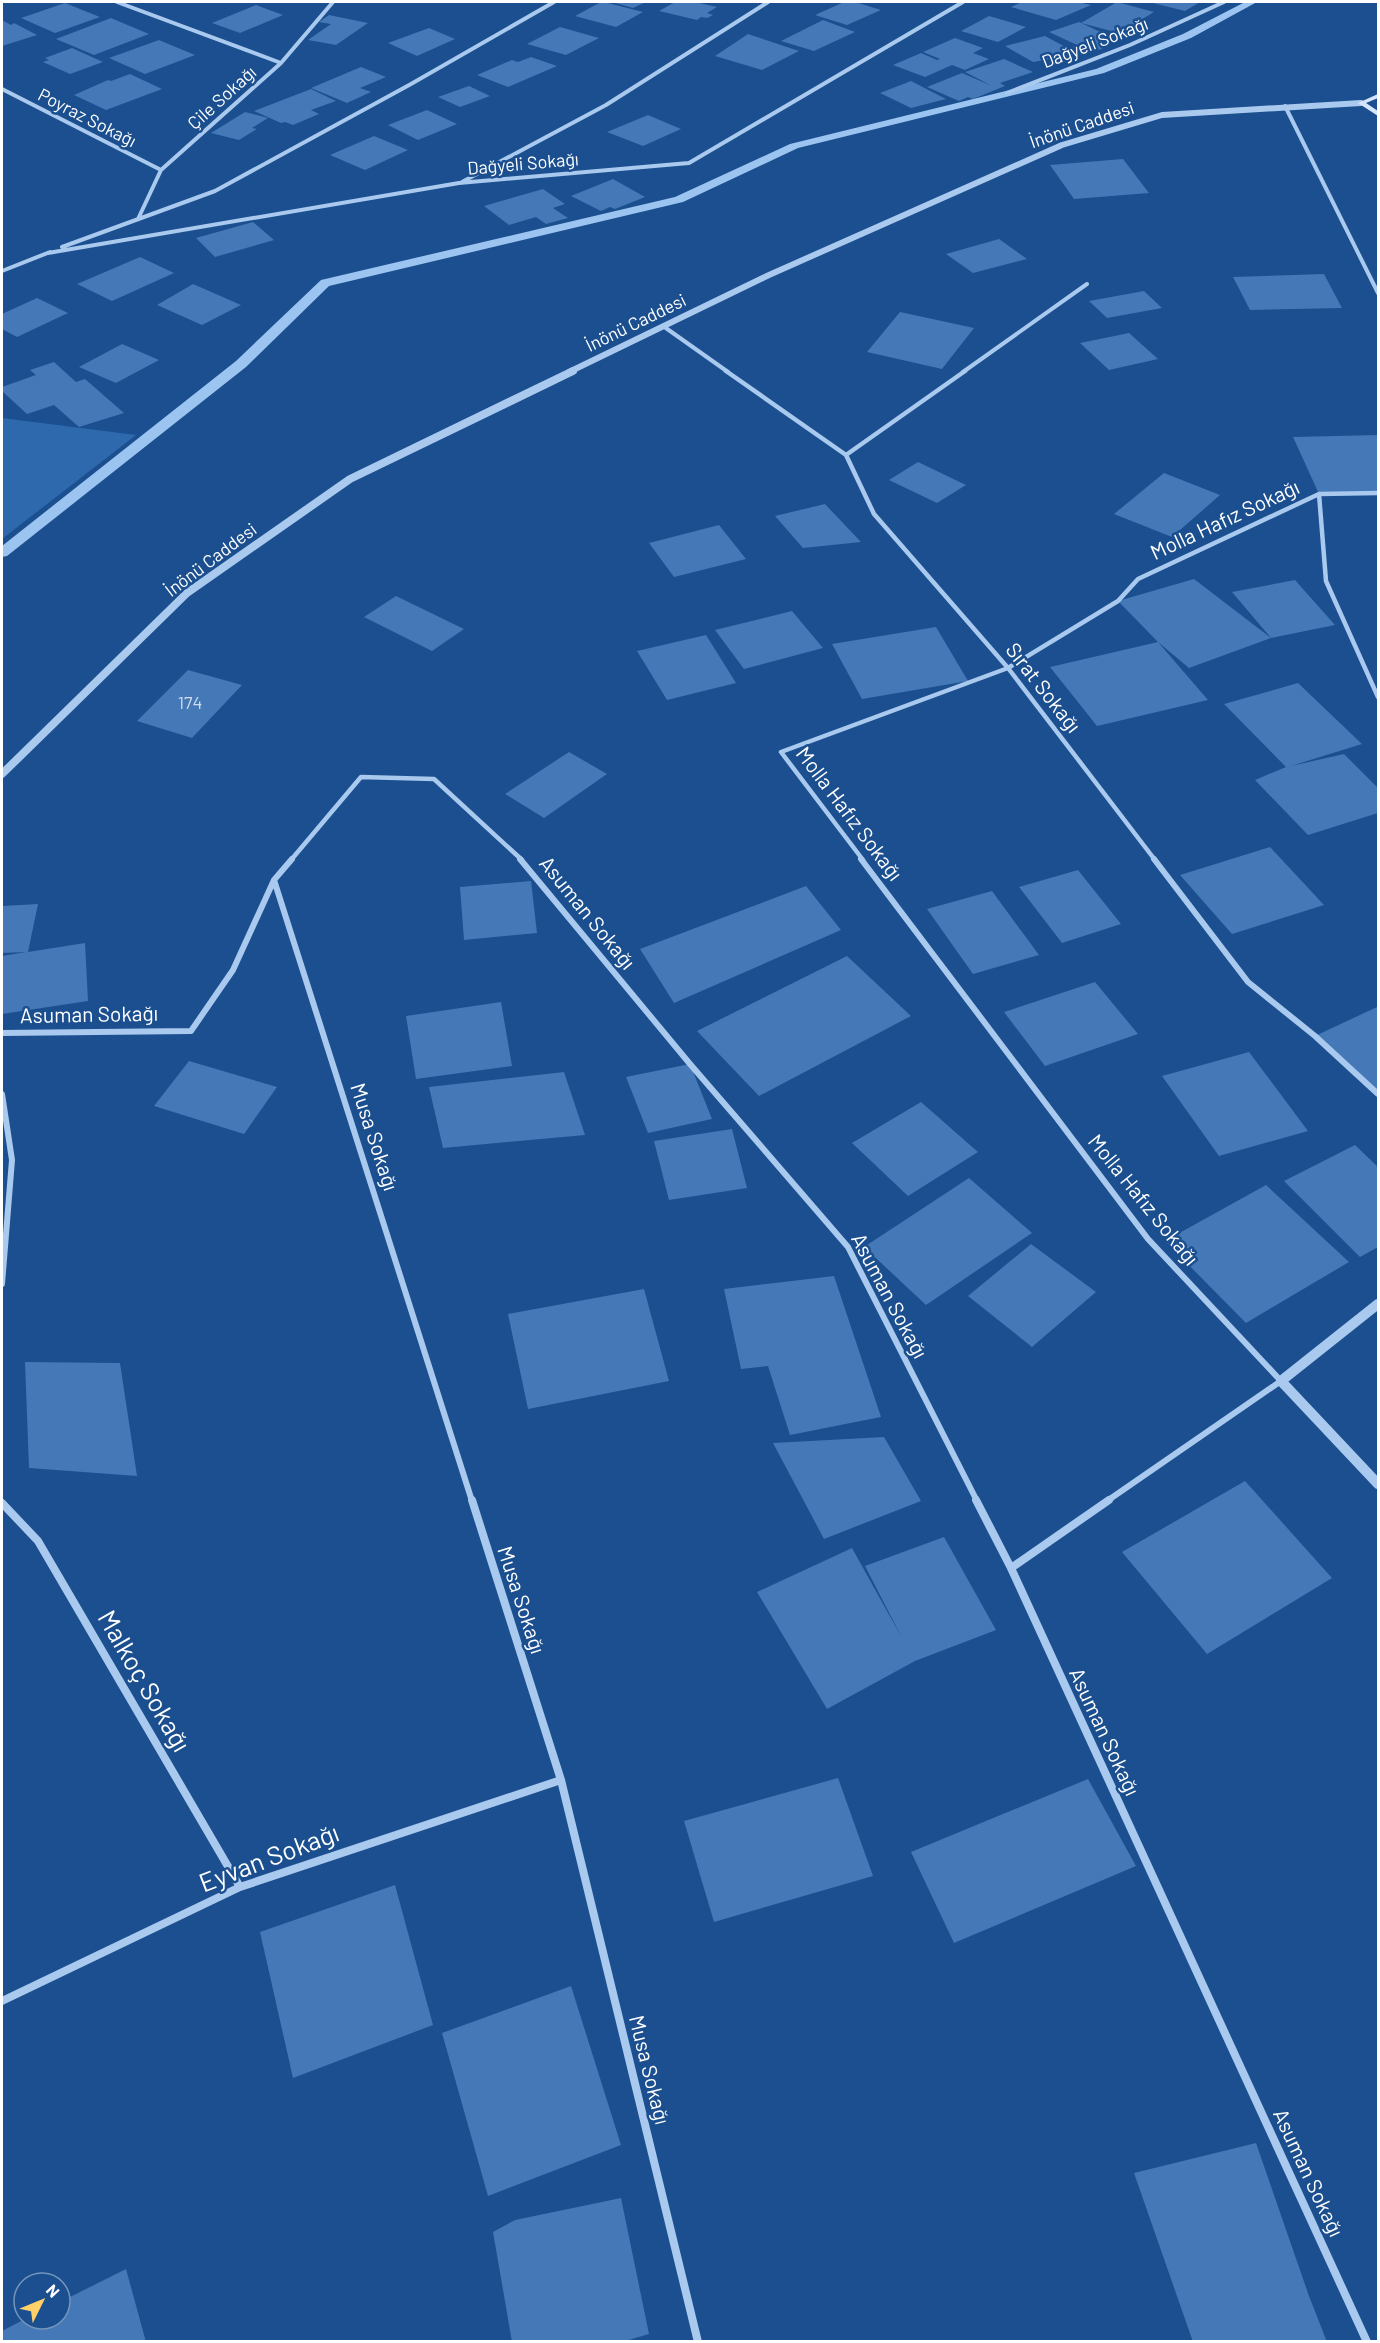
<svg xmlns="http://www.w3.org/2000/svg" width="1380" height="2343" font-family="Barlow,sans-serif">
<rect width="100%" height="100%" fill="#1b4f8f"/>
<path fill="#2e69ad" d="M 2,418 L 136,435 L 2,539 Z"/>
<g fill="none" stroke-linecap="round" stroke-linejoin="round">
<path fill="#9cc4f0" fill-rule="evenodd" d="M 1245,2 L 1257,2 L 1191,38 L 1104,73 L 798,148 L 683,202 L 329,286 L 246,367 L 7,556 L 2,557 L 2,546 L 236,361 L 321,280 L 675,197 L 790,144 L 1096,69 L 1183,34 Z"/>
</g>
<path fill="#4478b7" d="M 601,2 L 604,2 L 643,12 L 616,27 L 575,16 Z
M 612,2 L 646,2 L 633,8 Z
M 675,2 L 695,2 L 717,7 L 707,13 L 713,15 L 707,18 L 701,17 L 697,20 L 659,11 Z
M 844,2 L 855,2 L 881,10 L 847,25 L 815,15 Z
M 1022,2 L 1078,2 L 1091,5 L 1056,20 L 1011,7 Z
M 1117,2 L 1154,12 L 1119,33 L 1081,23 Z
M 1149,2 L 1200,2 L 1185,11 Z
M 65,3 L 100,17 L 55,33 L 21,18 Z
M 256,5 L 283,15 L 240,33 L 212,23 Z
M 329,15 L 368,23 L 336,45 L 308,40 L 331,24 L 319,22 Z
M 989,16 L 1026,27 L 998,42 L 961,31 Z
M 111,18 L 149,34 L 94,55 L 56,39 Z
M 2,20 L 11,25 L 14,23 L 37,35 L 2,46 Z
M 823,20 L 855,32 L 814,51 L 781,41 Z
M 1079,22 L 1111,37 L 1105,39 L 1111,42 L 1105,44 L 1109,46 L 1087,54 L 1072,47 L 1077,45 L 1049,32 Z
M 560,27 L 599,38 L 566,55 L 527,44 Z
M 429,28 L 455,39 L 417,56 L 388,43 Z
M 748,34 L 799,51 L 762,70 L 715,56 Z
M 1045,36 L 1073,51 L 1064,53 L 1070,56 L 1033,62 L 1005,46 Z
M 955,38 L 983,48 L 973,53 L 989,59 L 965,70 L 952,65 L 925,77 L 893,65 L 921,53 L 937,60 L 940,59 L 923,52 Z
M 159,40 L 195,55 L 145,74 L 109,58 Z
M 72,48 L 103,62 L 70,74 L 43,62 L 49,60 L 45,58 Z
M 531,57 L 557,66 L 508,87 L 477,75 L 512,60 L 518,62 Z
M 1004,59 L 1033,72 L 1000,83 L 1005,86 L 973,99 L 968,97 L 959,101 L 927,87 L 962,73 L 992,86 L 965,72 Z
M 361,67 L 386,77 L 360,88 L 371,92 L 347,103 L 311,88 Z
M 130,74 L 162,89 L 106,110 L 74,95 L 108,80 L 111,81 Z
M 911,81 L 946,99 L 911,108 L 880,93 Z
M 469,86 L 490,96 L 460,107 L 438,97 Z
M 311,89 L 336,101 L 311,110 L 319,114 L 293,125 L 285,122 L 281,123 L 254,111 Z
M 427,110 L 457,124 L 418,140 L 388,125 Z
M 245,112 L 268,118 L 252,128 L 257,129 L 239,140 L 211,133 Z
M 648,115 L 681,129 L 643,146 L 607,132 Z
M 374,136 L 408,150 L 365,170 L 330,155 Z
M 1123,159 L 1149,193 L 1074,199 L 1050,165 Z
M 613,179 L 645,197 L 615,209 L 610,207 L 601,211 L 571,196 Z
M 543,189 L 565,204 L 553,208 L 568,218 L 546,224 L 536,217 L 509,225 L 484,206 Z
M 253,222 L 274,240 L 215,257 L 196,238 Z
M 999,239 L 1027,259 L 973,273 L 946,254 Z
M 140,257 L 174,273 L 112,301 L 77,284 Z
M 1324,274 L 1342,308 L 1250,310 L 1233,277 Z
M 193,284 L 241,305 L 202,325 L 157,305 Z
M 1144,291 L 1162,308 L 1107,318 L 1089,301 Z
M 37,298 L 68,313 L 17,337 L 2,329 L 2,314 Z
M 900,312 L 974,328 L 942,369 L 867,352 Z
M 1129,333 L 1158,359 L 1109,370 L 1080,343 Z
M 122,344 L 159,360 L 116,383 L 79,367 Z
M 54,362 L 76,382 L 85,379 L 124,413 L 79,427 L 54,405 L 27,414 L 2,391 L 2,387 L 36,375 L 30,370 Z
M 1378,435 L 1378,493 L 1319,494 L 1293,437 Z
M 918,462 L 966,485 L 937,503 L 889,480 Z
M 1164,473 L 1220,495 L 1172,537 L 1114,514 Z
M 825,504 L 861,542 L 803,548 L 775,516 Z
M 719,525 L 746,559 L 674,577 L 649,543 Z
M 1194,579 L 1271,638 L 1189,668 L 1158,642 L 1118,601 Z
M 1295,580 L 1335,625 L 1271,638 L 1232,592 Z
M 396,596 L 464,629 L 432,651 L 364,617 Z
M 792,611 L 823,648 L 744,669 L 715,630 Z
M 936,627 L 968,681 L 862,699 L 832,644 Z
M 706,635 L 736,683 L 667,700 L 637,651 Z
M 1158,642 L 1208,700 L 1097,726 L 1050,667 Z
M 188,670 L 242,685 L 192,738 L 137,721 Z
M 1298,683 L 1362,744 L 1291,766 L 1344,754 L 1378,788 L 1378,813 L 1308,835 L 1255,780 L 1286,767 L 1224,704 Z
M 569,752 L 607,774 L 544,818 L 505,794 Z
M 1270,847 L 1324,905 L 1232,934 L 1180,875 Z
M 1078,870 L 1121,924 L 1062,943 L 1019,887 Z
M 531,881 L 537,933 L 464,940 L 460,887 Z
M 806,886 L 841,930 L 674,1003 L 640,949 Z
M 992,891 L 1039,955 L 973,974 L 927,909 Z
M 38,904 L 28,952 L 85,943 L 88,1001 L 2,1014 L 2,956 L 26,952 L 2,953 L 2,906 Z
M 847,956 L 911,1016 L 759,1096 L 697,1031 Z
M 1095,982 L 1138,1034 L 1045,1066 L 1004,1012 Z
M 501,1002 L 512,1066 L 416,1079 L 406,1016 Z
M 1377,1007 L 1378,1088 L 1374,1091 L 1315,1036 Z
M 1249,1052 L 1308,1131 L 1219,1156 L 1162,1076 Z
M 189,1061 L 277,1087 L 244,1134 L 154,1106 Z
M 690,1064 L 712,1119 L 648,1133 L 626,1077 Z
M 564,1072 L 585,1135 L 443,1148 L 429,1087 Z
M 921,1102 L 978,1152 L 908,1196 L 852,1143 Z
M 732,1129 L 747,1188 L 669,1200 L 654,1141 Z
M 1355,1145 L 1378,1167 L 1378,1247 L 1360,1257 L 1284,1181 Z
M 969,1178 L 1032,1233 L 926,1305 L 864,1247 Z
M 1266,1185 L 1349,1262 L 1246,1323 L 1165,1241 Z
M 1031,1244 L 1096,1292 L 1032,1347 L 968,1296 Z
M 834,1276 L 881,1417 L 790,1435 L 768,1366 L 741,1369 L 724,1289 Z
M 644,1289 L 669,1381 L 528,1409 L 508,1314 Z
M 25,1362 L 120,1363 L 137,1476 L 29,1468 Z
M 884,1437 L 921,1501 L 824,1539 L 773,1443 Z
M 1245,1481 L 1332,1578 L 1207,1654 L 1122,1552 Z
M 944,1537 L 996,1630 L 915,1661 L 827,1709 L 757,1592 L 852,1548 L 902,1638 L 865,1566 Z
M 838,1778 L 873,1876 L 714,1922 L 684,1821 Z
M 1088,1779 L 1136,1866 L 954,1943 L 911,1852 Z
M 395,1885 L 433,2025 L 293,2078 L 260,1932 Z
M 571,1986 L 621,2145 L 488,2196 L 442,2033 Z
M 1256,2143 L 1309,2296 L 1327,2342 L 1193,2342 L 1134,2173 Z
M 621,2198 L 649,2334 L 622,2342 L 512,2342 L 493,2232 L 515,2220 Z
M 126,2269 L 146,2342 L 2,2342 L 2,2331 L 25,2319 L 60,2319 L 60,2302 Z"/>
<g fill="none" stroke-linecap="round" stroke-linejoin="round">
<path stroke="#a9c9ee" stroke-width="4" d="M 117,2 L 281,63
M 2,89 L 161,170
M 1007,93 L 1130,45 L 1224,2
M 1285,106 L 1378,293
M 462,182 L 606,105 L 768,2
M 138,219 L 161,170 L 281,63 L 333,2
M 62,247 L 215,191 L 411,84 L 554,2
M 48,253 L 459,183 L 689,163 L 963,2
M 2,271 L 50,252
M 663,326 L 728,372
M 963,372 L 1087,284"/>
<path stroke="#a9c9ee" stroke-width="4.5" d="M 726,371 L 846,455 L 874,514 L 1008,668 L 1155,860
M 846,455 L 965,371
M 1319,494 L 1326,581 L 1378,697
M 291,860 L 361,777 L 434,779 L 522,860
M 863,860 L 781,752 L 1008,668 L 1118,601 L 1138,579 L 1319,494 L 1378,493"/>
<path stroke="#a9c9ee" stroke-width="6" d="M 520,859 L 690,1064 L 848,1247 L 977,1501
M 861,859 L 1148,1239 L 1281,1381 L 1107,1501
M 1154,859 L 1248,982 L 1315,1036 L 1378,1094
M 274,880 L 472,1501
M 2,1033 L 191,1031 L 233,970 L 274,880 L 292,859
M 2,1094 L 12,1160 L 2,1284"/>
<path stroke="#a9c9ee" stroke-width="8" d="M 472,1500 L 561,1780 L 698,2342
M 976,1500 L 1011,1568 L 1367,2342
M 2,1503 L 38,1541 L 240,1887
M 1011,1568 L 1109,1500
M 2,2001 L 240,1887 L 561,1780"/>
<path stroke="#a9c9ee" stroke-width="6" d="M 569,372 L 769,275 L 1062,145 L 1162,115 L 1361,103"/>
<path stroke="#a9c9ee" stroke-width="8" d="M 2,774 L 187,593 L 350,479 L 573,371"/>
<path stroke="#a9c9ee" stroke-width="10" d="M 1378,1304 L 1281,1381 L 1378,1484"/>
<path fill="#d6e6fa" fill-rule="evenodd" d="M 1378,94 L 1378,98 L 1366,103 L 1378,111 L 1378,116 L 1358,103 Z"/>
</g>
<g text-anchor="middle" stroke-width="5" stroke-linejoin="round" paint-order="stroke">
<g font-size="18" fill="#fff" stroke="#1b4f8f">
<text transform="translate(1095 43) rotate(-21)" y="6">Dağyeli Sokağı</text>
<text transform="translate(222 98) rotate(-42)" y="6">Çile Sokağı</text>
<text transform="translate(87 118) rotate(27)" y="6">Poyraz Sokağı</text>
<text transform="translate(1082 125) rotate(-19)" y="6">İnönü Caddesi</text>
<text transform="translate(523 164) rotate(-5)" y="6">Dağyeli Sokağı</text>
<text transform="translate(636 323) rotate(-26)" y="6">İnönü Caddesi</text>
<text transform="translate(211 560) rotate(-37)" y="6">İnönü Caddesi</text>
</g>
<g font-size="18" fill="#d0dded">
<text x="190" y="709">174</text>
</g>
<g font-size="21" fill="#fff" stroke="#1b4f8f">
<text transform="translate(1225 520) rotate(-25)" y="7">Molla Hafız Sokağı</text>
<text transform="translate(1043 688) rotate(52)" y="7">Sırat Sokağı</text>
<text transform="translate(849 814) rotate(53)" y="7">Molla Hafız Sokağı</text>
<text transform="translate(587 913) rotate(51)" y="7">Asuman Sokağı</text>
<text transform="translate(89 1015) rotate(-1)" y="7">Asuman Sokağı</text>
<text transform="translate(374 1137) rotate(72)" y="7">Musa Sokağı</text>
<text transform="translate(1143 1200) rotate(51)" y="7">Molla Hafız Sokağı</text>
<text transform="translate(889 1296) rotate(62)" y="7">Asuman Sokağı</text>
<text transform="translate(521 1600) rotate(72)" y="7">Musa Sokağı</text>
<text transform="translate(1104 1732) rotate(65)" y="7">Asuman Sokağı</text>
<text transform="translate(649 2070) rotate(76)" y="7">Musa Sokağı</text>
<text transform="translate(1308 2173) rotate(65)" y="7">Asuman Sokağı</text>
</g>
<g font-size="26" fill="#fff" stroke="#1b4f8f">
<text transform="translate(144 1681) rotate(60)" y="9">Malkoç Sokağı</text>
<text transform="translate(269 1858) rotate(-21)" y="9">Eyvan Sokağı</text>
</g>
</g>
<rect width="1380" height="2343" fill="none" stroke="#ffffff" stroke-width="6"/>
<g transform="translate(42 2301) rotate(47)"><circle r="28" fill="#1b4f8f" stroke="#7695bc" stroke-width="1.5"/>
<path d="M0-4.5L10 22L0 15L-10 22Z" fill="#ffd166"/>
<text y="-9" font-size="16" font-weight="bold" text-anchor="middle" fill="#ffffff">N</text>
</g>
</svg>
